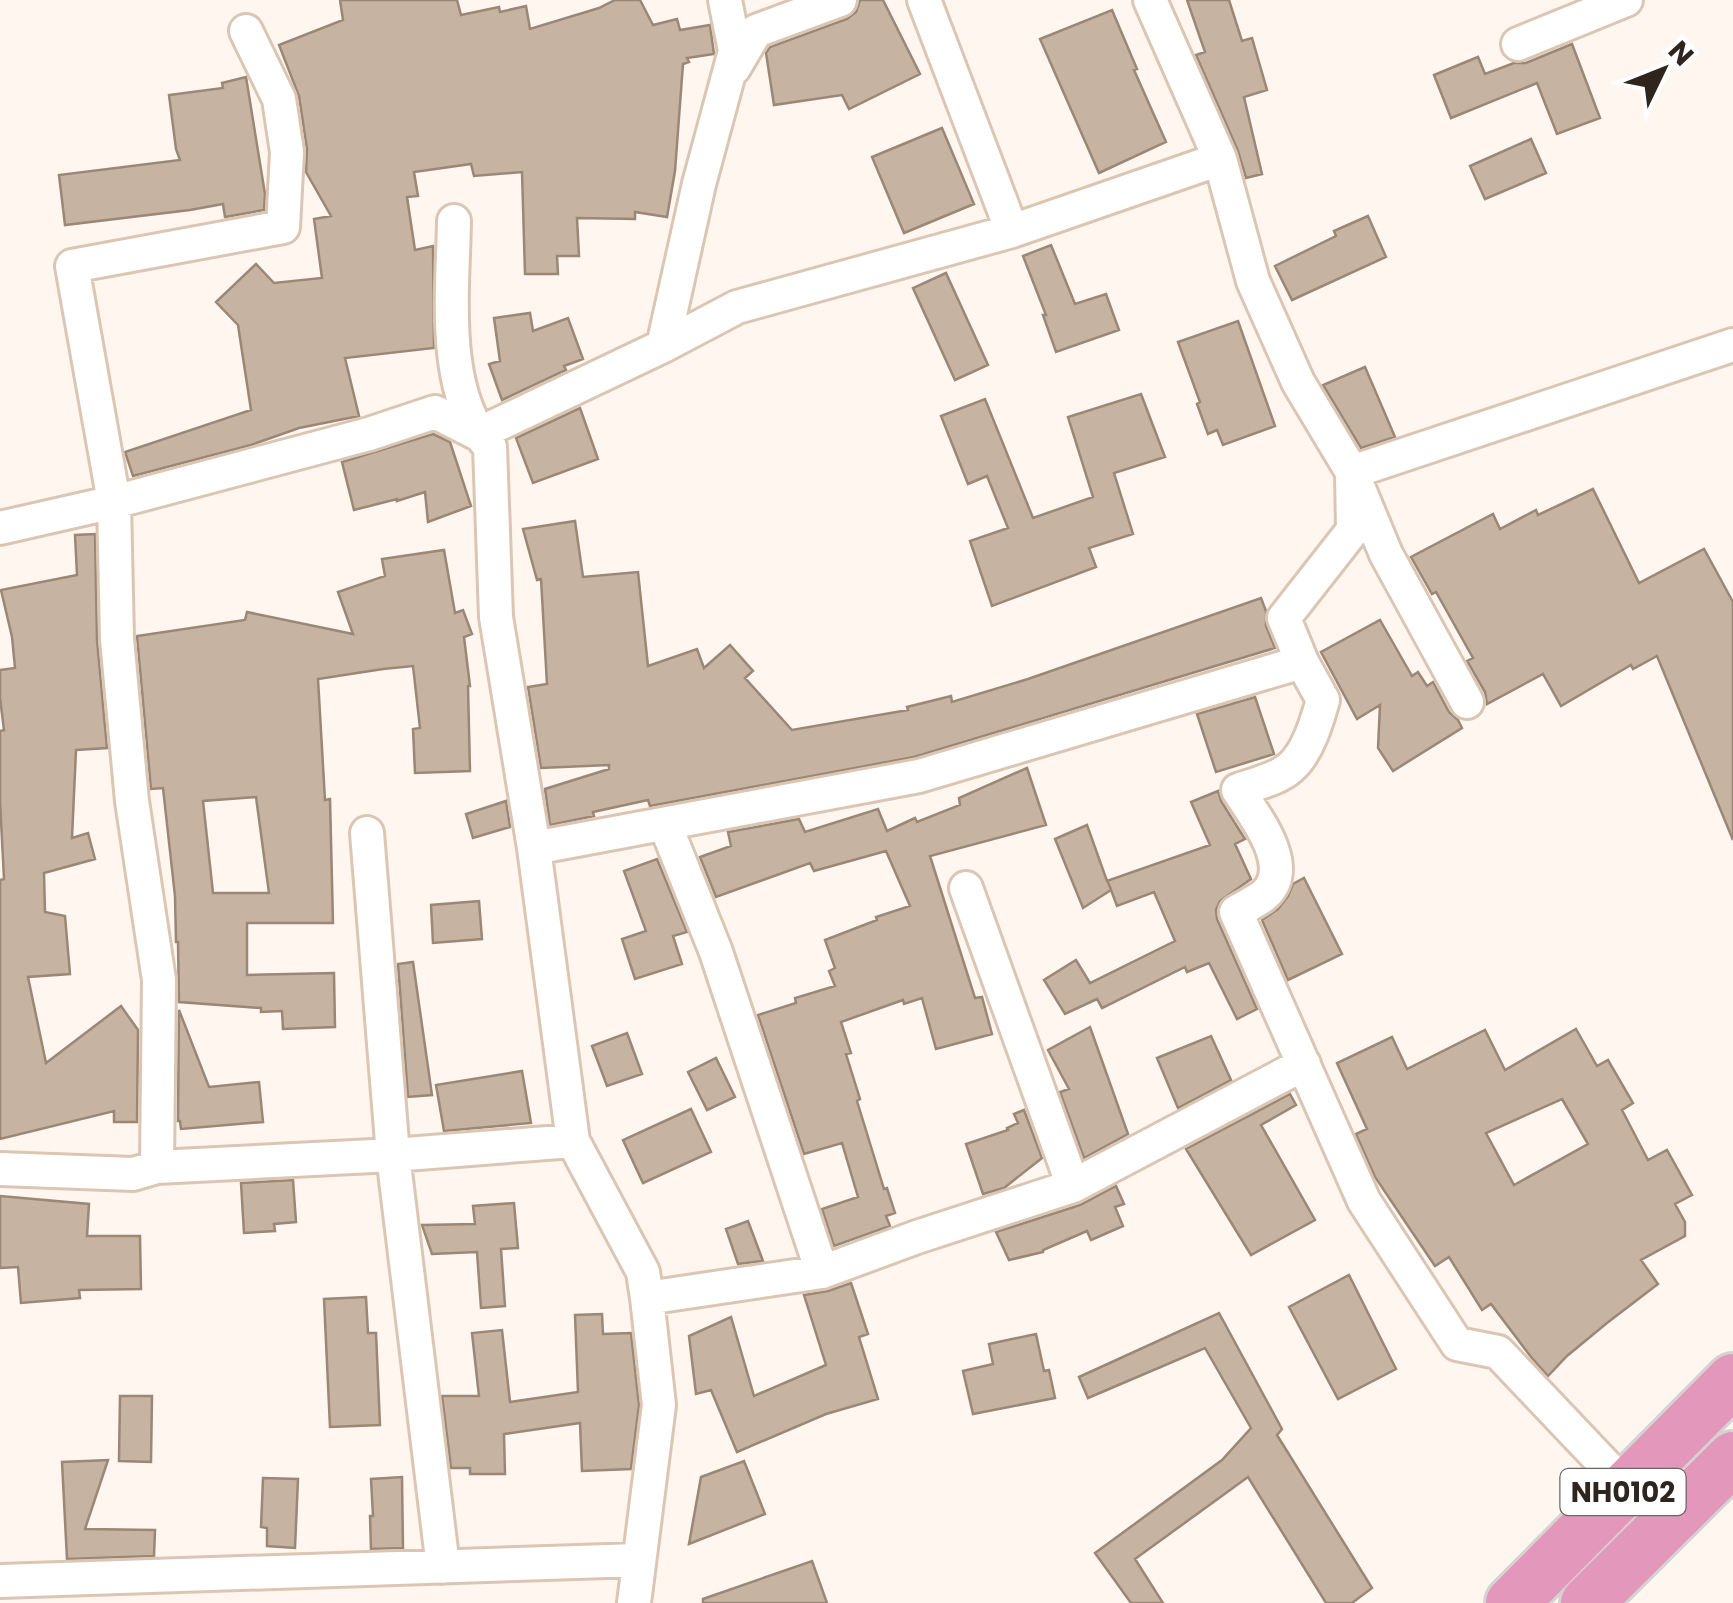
<svg xmlns="http://www.w3.org/2000/svg" width="1733" height="1603" font-family="Poppins,sans-serif">
<rect width="100%" height="100%" fill="#fff6ef"/>
<path fill="#c7b3a1" stroke="#9a8776" stroke-width="2.5" fill-rule="evenodd" d="M 340,0 L 457,0 L 461,15 L 499,7 L 500,12 L 526,6 L 530,29 L 599,8 L 615,0 L 640,0 L 653,25 L 677,19 L 680,30 L 710,25 L 714,54 L 687,58 L 689,62 L 683,64 L 675,171 L 667,217 L 635,212 L 635,219 L 577,218 L 579,256 L 557,256 L 558,274 L 525,274 L 522,172 L 474,176 L 471,164 L 414,172 L 418,196 L 407,197 L 415,250 L 433,246 L 434,348 L 345,358 L 359,416 L 299,428 L 251,445 L 133,476 L 125,452 L 251,410 L 238,325 L 216,302 L 256,264 L 274,283 L 322,278 L 314,219 L 331,216 L 306,172 L 307,149 L 299,96 L 279,45 L 343,20 Z
M 860,0 L 883,0 L 920,74 L 849,109 L 842,95 L 774,105 L 766,53 L 770,47 L 847,19 L 856,12 Z
M 1187,0 L 1229,0 L 1242,41 L 1252,38 L 1267,90 L 1244,97 L 1262,174 L 1246,178 L 1238,151 L 1196,55 L 1205,52 Z
M 1112,10 L 1137,69 L 1134,70 L 1166,142 L 1099,173 L 1040,39 Z
M 1572,44 L 1600,118 L 1557,134 L 1537,83 L 1451,118 L 1434,75 L 1478,57 L 1485,74 L 1514,63 L 1526,63 Z
M 246,77 L 265,194 L 264,210 L 225,217 L 223,204 L 190,210 L 65,225 L 59,175 L 180,160 L 176,149 L 169,95 L 223,88 L 222,83 Z
M 942,128 L 974,204 L 904,233 L 872,157 Z
M 1531,139 L 1546,173 L 1485,199 L 1470,166 Z
M 1368,216 L 1386,257 L 1292,300 L 1275,266 L 1336,236 L 1334,231 Z
M 1051,245 L 1075,304 L 1106,294 L 1119,330 L 1056,352 L 1043,315 L 1046,315 L 1023,256 Z
M 946,273 L 988,365 L 955,380 L 913,288 Z
M 530,313 L 533,331 L 568,318 L 583,359 L 564,366 L 566,370 L 502,400 L 489,364 L 500,361 L 494,318 Z
M 1238,321 L 1275,426 L 1223,445 L 1217,430 L 1208,434 L 1197,404 L 1200,402 L 1178,342 Z
M 1365,367 L 1395,437 L 1361,448 L 1323,385 Z
M 1141,394 L 1165,457 L 1114,473 L 1133,534 L 1089,548 L 1096,567 L 992,606 L 970,541 L 1008,528 L 987,476 L 968,484 L 941,416 L 985,399 L 1033,518 L 1093,497 L 1068,417 Z
M 580,408 L 598,459 L 533,483 L 516,438 Z
M 433,434 L 450,442 L 471,506 L 428,522 L 425,492 L 397,501 L 397,499 L 354,510 L 342,462 Z
M 1593,489 L 1639,583 L 1704,549 L 1733,602 L 1733,840 L 1657,656 L 1633,669 L 1631,665 L 1561,706 L 1543,674 L 1487,704 L 1485,692 L 1467,661 L 1473,658 L 1436,592 L 1432,594 L 1411,557 L 1493,514 L 1500,529 L 1536,510 L 1538,515 Z
M 575,521 L 583,577 L 638,572 L 648,666 L 697,649 L 704,668 L 730,645 L 753,671 L 745,678 L 792,730 L 908,710 L 907,707 L 951,696 L 952,702 L 1028,679 L 1261,598 L 1266,611 L 1266,626 L 1275,648 L 914,757 L 650,806 L 648,800 L 593,812 L 594,816 L 550,825 L 545,789 L 609,769 L 609,765 L 541,768 L 528,687 L 547,684 L 541,579 L 537,580 L 523,529 Z
M 95,534 L 97,640 L 107,748 L 76,750 L 72,838 L 88,833 L 95,859 L 44,873 L 45,912 L 65,916 L 70,974 L 28,977 L 46,1063 L 121,1006 L 138,1030 L 137,1122 L 114,1122 L 114,1111 L 0,1139 L 0,880 L 4,879 L 0,801 L 0,731 L 4,730 L 0,698 L 0,670 L 15,668 L 12,637 L 1,590 L 77,575 L 75,535 Z
M 444,550 L 455,613 L 463,610 L 472,634 L 464,637 L 470,686 L 468,686 L 470,771 L 415,773 L 413,729 L 420,728 L 413,666 L 383,669 L 318,679 L 325,800 L 330,799 L 333,923 L 247,923 L 247,975 L 334,973 L 335,1027 L 283,1029 L 282,1011 L 261,1012 L 261,1008 L 179,1002 L 178,942 L 176,942 L 175,896 L 163,788 L 151,789 L 137,636 L 245,620 L 247,612 L 353,634 L 338,592 L 385,576 L 382,559 ZM 256,797 L 269,893 L 213,893 L 203,801 Z
M 1380,620 L 1412,676 L 1418,672 L 1427,686 L 1433,682 L 1449,712 L 1458,720 L 1462,728 L 1393,771 L 1378,748 L 1380,705 L 1357,719 L 1321,652 Z
M 1255,697 L 1274,754 L 1216,772 L 1197,714 Z
M 1027,768 L 1046,825 L 930,856 L 975,998 L 982,997 L 992,1034 L 936,1049 L 922,998 L 904,1004 L 903,1000 L 841,1022 L 851,1053 L 846,1054 L 860,1099 L 857,1101 L 884,1189 L 887,1188 L 895,1213 L 886,1216 L 890,1226 L 834,1246 L 822,1209 L 858,1197 L 842,1143 L 804,1154 L 758,1015 L 796,1003 L 795,998 L 835,986 L 829,971 L 835,968 L 825,940 L 877,920 L 876,917 L 910,906 L 886,851 L 814,871 L 810,863 L 716,897 L 700,857 L 731,846 L 728,832 L 799,819 L 805,832 L 878,809 L 887,831 L 915,818 L 917,822 L 960,805 L 959,798 Z
M 1218,791 L 1221,801 L 1245,839 L 1235,844 L 1251,879 L 1220,901 L 1216,910 L 1217,919 L 1257,1009 L 1237,1019 L 1209,963 L 1187,972 L 1185,967 L 1102,1008 L 1097,999 L 1065,1014 L 1044,980 L 1076,960 L 1090,983 L 1175,941 L 1154,892 L 1117,906 L 1108,882 L 1111,890 L 1083,908 L 1055,839 L 1087,825 L 1107,881 L 1210,845 L 1191,802 Z
M 506,801 L 510,827 L 473,838 L 466,814 Z
M 657,859 L 687,932 L 673,936 L 682,964 L 635,979 L 622,939 L 646,931 L 624,871 Z
M 1304,878 L 1342,954 L 1288,980 L 1262,920 L 1278,909 L 1288,896 L 1293,884 Z
M 479,901 L 482,939 L 433,943 L 431,905 Z
M 413,962 L 432,1095 L 408,1097 L 398,964 Z
M 179,1010 L 209,1087 L 259,1082 L 263,1122 L 181,1129 L 180,1121 L 178,1121 Z
M 1090,1027 L 1128,1134 L 1084,1158 L 1060,1092 L 1069,1089 L 1048,1050 Z
M 1576,1029 L 1597,1066 L 1608,1060 L 1633,1103 L 1622,1110 L 1648,1160 L 1667,1150 L 1692,1195 L 1675,1204 L 1685,1222 L 1685,1236 L 1641,1260 L 1658,1284 L 1607,1323 L 1567,1356 L 1548,1376 L 1531,1357 L 1491,1304 L 1482,1310 L 1449,1257 L 1435,1266 L 1410,1229 L 1375,1177 L 1356,1134 L 1367,1129 L 1337,1063 L 1392,1037 L 1407,1069 L 1485,1030 L 1505,1070 ZM 1562,1099 L 1588,1144 L 1514,1185 L 1486,1133 Z
M 627,1033 L 642,1074 L 607,1086 L 592,1046 Z
M 1211,1036 L 1231,1080 L 1178,1108 L 1157,1058 Z
M 716,1058 L 735,1097 L 707,1110 L 688,1072 Z
M 522,1071 L 531,1123 L 444,1131 L 436,1085 Z
M 1290,1094 L 1296,1105 L 1261,1125 L 1315,1220 L 1251,1255 L 1186,1149 Z
M 691,1109 L 711,1152 L 643,1183 L 623,1140 Z
M 1024,1110 L 1042,1158 L 1004,1188 L 983,1194 L 966,1144 L 1008,1130 L 1007,1128 L 1018,1123 L 1014,1114 Z
M 293,1180 L 296,1222 L 274,1224 L 275,1231 L 244,1233 L 241,1183 Z
M 1116,1186 L 1124,1204 L 1115,1207 L 1123,1226 L 1091,1240 L 1087,1231 L 1043,1250 L 1043,1252 L 1009,1260 L 996,1232 L 1080,1205 Z
M 0,1196 L 89,1204 L 87,1236 L 140,1236 L 141,1289 L 79,1290 L 80,1298 L 21,1303 L 18,1267 L 0,1268 Z
M 514,1203 L 518,1248 L 501,1249 L 505,1306 L 481,1308 L 477,1252 L 432,1254 L 422,1225 L 475,1224 L 473,1206 Z
M 748,1221 L 763,1261 L 738,1264 L 726,1229 Z
M 1349,1275 L 1396,1369 L 1338,1399 L 1289,1307 Z
M 851,1283 L 868,1334 L 859,1337 L 878,1399 L 826,1414 L 737,1452 L 711,1390 L 696,1394 L 689,1336 L 731,1317 L 754,1396 L 826,1365 L 804,1295 L 828,1291 Z
M 366,1297 L 368,1333 L 376,1333 L 380,1425 L 330,1427 L 324,1299 Z
M 1219,1313 L 1282,1429 L 1277,1435 L 1372,1588 L 1352,1603 L 1326,1603 L 1248,1477 L 1135,1559 L 1163,1603 L 1131,1603 L 1095,1553 L 1222,1460 L 1251,1428 L 1205,1348 L 1088,1398 L 1079,1377 Z
M 602,1314 L 603,1334 L 631,1333 L 639,1405 L 631,1469 L 582,1471 L 580,1423 L 504,1434 L 505,1474 L 470,1474 L 470,1468 L 451,1468 L 442,1396 L 479,1396 L 472,1333 L 502,1330 L 510,1402 L 578,1392 L 575,1315 Z
M 1036,1334 L 1044,1371 L 1049,1370 L 1055,1398 L 973,1414 L 963,1371 L 993,1364 L 989,1344 Z
M 120,1396 L 152,1396 L 151,1462 L 119,1461 Z
M 108,1460 L 85,1529 L 155,1530 L 154,1556 L 67,1559 L 62,1462 Z
M 744,1461 L 765,1514 L 689,1544 L 701,1477 Z
M 402,1477 L 403,1548 L 371,1549 L 370,1516 L 373,1516 L 371,1479 Z
M 263,1478 L 298,1479 L 295,1548 L 267,1546 L 267,1528 L 261,1527 Z
M 812,1561 L 827,1603 L 703,1603 L 703,1599 Z"/>
<g fill="none" stroke-linecap="round" stroke-linejoin="round">
<defs>
<path id="minor" d="M 924,0 L 1012,231
M 1150,0 L 1220,159 L 1253,281 L 1298,382 L 1352,472 L 1386,554 L 1467,702
M 1518,44 L 1626,0
M 734,68 L 756,31 L 840,0
M 454,221 C 453,290 440,393 490,447 L 496,617 L 534,848 L 573,1141 L 643,1272 L 647,1298 L 659,1405 L 634,1603
M 663,346 L 699,184 L 735,51 L 725,0
M 0,528 L 114,502 L 369,434 L 435,412 L 478,434 L 663,346 L 737,307 L 1012,231 L 1220,159
M 1302,662 L 1323,700 C 1317,721 1308,752 1291,767 C 1278,779 1255,784 1238,790 C 1255,817 1297,868 1263,896 C 1255,902 1244,907 1236,912 L 1364,1201 L 1457,1344 L 1498,1352 L 1627,1488
M 665,824 L 716,952 L 822,1272
M 367,833 L 393,1155 L 443,1567
M 534,848 L 919,776 L 1302,662 L 1284,618 L 1353,530 L 1352,472 L 1733,345
M 966,888 L 1073,1186
M 157,1167 L 159,980 L 132,801 L 117,639 L 114,502 L 72,266 L 283,227 L 287,152 L 279,99 L 246,31
M 0,1169 L 133,1174 L 157,1167 L 393,1155 L 573,1141
M 647,1298 L 822,1272 L 917,1237 L 1073,1186 L 1304,1064
M 0,1581 L 639,1560"/>
<path id="trunk" d="M 1512,1603 L 1733,1380
M 1587,1603 L 1733,1458"/>
</defs>
<use href="#minor" stroke="#dbc6b4" stroke-width="38"/>
<use href="#trunk" stroke="#d5d3d2" stroke-width="58"/>
<use href="#minor" stroke="#fff" stroke-width="32"/>
<use href="#trunk" stroke="#e297bb" stroke-width="52"/>
</g>
<g text-anchor="middle" stroke-width="8" stroke-linejoin="round" paint-order="stroke">
<rect fill="#fff" stroke="#6c6662" stroke-width="2.5" x="1560.5" y="1469" width="125" height="46" rx="8"/>
<g font-size="28" font-weight="bold" fill="#2d251e">
<text x="1623" y="1502">NH0102</text>
</g>
</g>
<g transform="translate(1663 70) rotate(47)" stroke="#ffffff" stroke-width="8" paint-order="stroke">
<path d="M0-8L18 38L0 25L-18 38Z" fill="#2d251e"/>
<text y="-15" font-size="28" font-weight="bold" text-anchor="middle" fill="#2d251e">N</text>
</g>
</svg>
